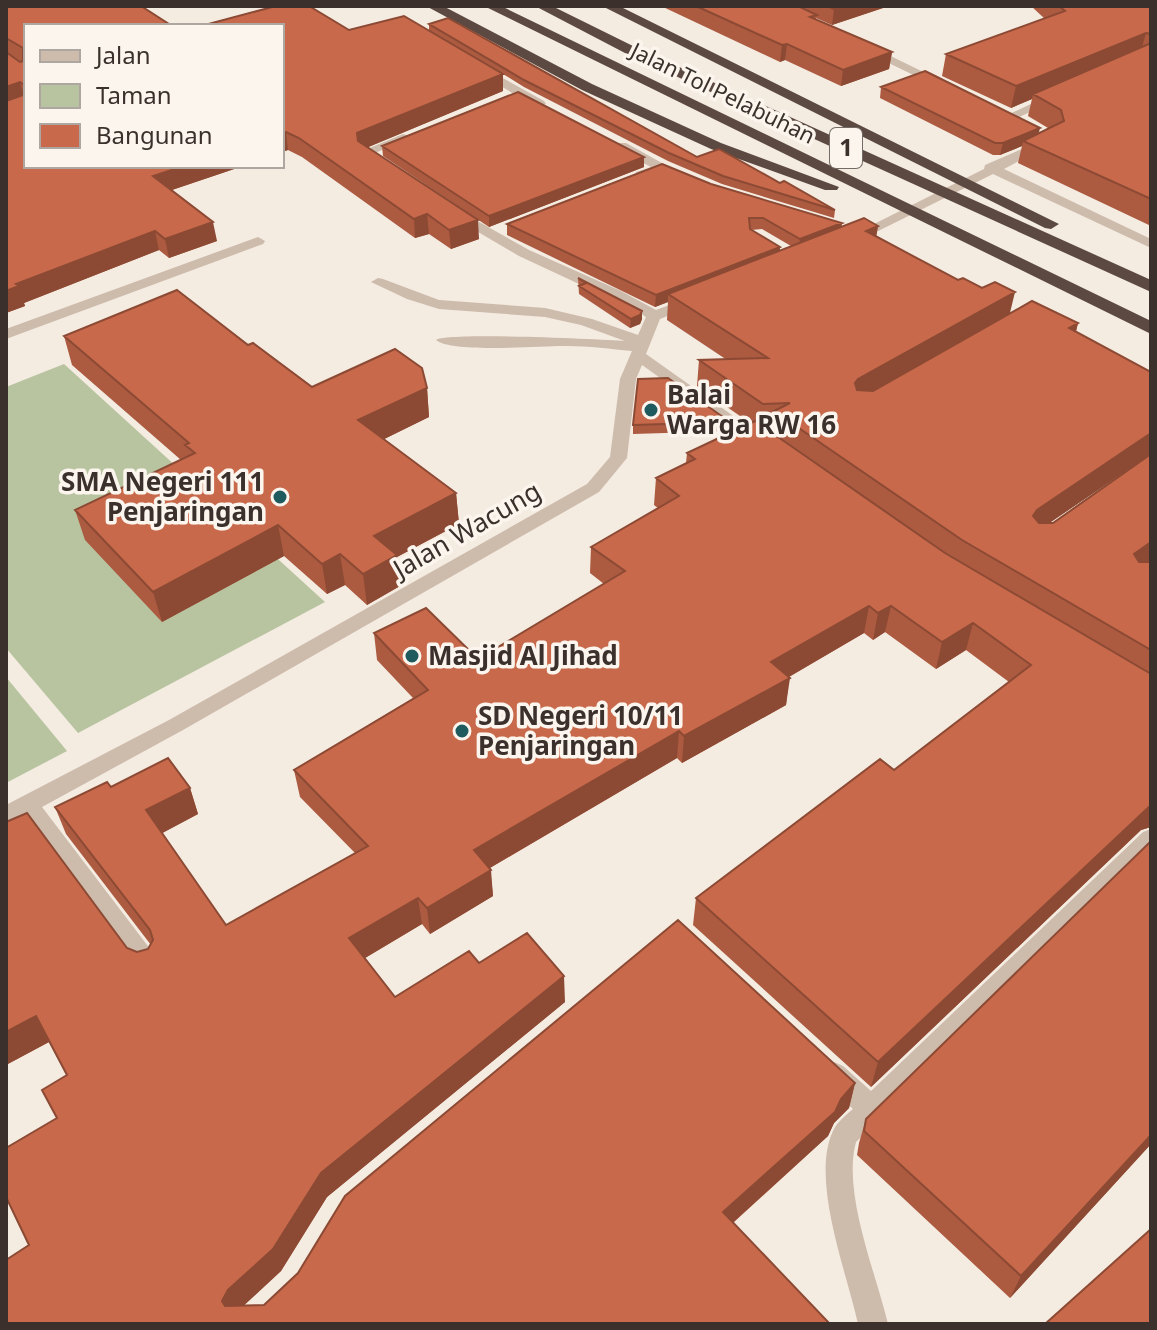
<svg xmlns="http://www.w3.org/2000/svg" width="1157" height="1330" font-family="'Noto Sans',sans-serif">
<rect width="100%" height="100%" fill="#f4ebe1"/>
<path fill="#b8c4a0" d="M 64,364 L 325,602 L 78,733 L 6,648 L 6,387 Z
M 6,677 L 67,751 L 6,783 Z"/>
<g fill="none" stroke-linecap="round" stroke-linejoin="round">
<path fill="#cdbbac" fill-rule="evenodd" d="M 258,237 L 265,241 L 263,244 L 6,339 L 6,329 Z
M 1151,829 L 1151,852 L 856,1142 C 842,1193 876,1273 888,1324 L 858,1324 C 847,1273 810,1180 833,1131 C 837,1122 846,1115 853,1109 L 825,1082 L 821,1074 L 825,1066 L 834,1062 L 843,1066 L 871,1091 L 1143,832 Z"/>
<path fill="#cdbbac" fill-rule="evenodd" d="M 862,46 L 870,46 L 948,84 L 938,87 L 862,50 Z
M 481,66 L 544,101 L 546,104 L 536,107 L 477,72 L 475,70 Z
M 1048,96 L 1058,99 L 1015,119 L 1005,116 Z
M 403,134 L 413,137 L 375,153 L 387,162 L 387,168 L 377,168 L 360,152 Z
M 1038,142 L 1049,145 L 1004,169 L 1151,239 L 1151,248 L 993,174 L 858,241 L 853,242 L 846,238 L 984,169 L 985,165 Z
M 616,143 L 626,143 L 669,167 L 646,178 L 636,178 L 636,172 L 651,167 L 616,149 Z
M 456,209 L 529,250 L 621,291 L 656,310 L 688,298 L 698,298 L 698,304 L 660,319 L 646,354 L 770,442 L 768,446 L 756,446 L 642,365 L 636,379 L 627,458 L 599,492 L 183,730 L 42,807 L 157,958 L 160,965 L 157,972 L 148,975 L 139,972 L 24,816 L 6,823 L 6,805 L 169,720 L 587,484 L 610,457 L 620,379 L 632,351 C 611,349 589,346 568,346 C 542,345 453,354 436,340 C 446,332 601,339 625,341 L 581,325 L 545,317 L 439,309 L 407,299 L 371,282 L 378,278 L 383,279 L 439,300 L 545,308 L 592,319 L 638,335 L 646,317 L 637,311 L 519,256 L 451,216 L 451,210 Z"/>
<path fill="#5c4a42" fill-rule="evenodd" d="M 426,6 L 443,6 L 592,84 L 721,143 L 839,187 L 837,190 L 825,190 L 711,149 L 582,90 Z
M 484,6 L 501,6 L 1151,321 L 1151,334 Z
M 535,6 L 552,6 L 635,47 L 1151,280 L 1151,292 L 625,53 Z
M 602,6 L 619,6 L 1059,224 L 1051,229 L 1045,228 Z"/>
</g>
<path fill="#ac5a40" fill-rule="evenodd" d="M 6,6 L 141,6 L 26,166 L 243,166 L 172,190 L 217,241 L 169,258 L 159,250 L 24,303 L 25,306 L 6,313 Z
M 661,6 L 889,6 L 832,25 L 816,18 L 816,19 L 892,52 L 889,69 L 841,86 L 785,60 L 780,62 Z
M 1031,6 L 1151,6 L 1151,226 L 1018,163 L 1022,146 L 1000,155 L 993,155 L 880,98 L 881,87 L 1039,133 L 1048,128 L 1028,116 L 1032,99 L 1011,108 L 942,76 L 946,54 L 1045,19 Z
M 429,24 L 697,157 L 780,183 L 835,210 L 834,218 L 722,184 L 668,161 L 524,87 L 503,74 L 503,91 L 368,147 L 479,239 L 451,249 L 429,234 L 415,238 L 302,157 L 288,150 L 282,152 L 282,26 L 349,30 L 429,31 Z
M 382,146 L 644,157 L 644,167 L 489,227 L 383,156 Z
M 711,184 L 842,227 L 878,226 L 876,236 L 1009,314 L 1078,323 L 1076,332 L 1151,372 L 1151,827 L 1141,830 L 871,1087 L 693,925 L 696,898 L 894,770 L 1009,682 L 966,650 L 936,669 L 885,632 L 873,640 L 864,633 L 789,677 L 786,705 L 682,763 L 677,758 L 490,868 L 493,896 L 430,934 L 422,924 L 365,958 L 395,997 L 479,963 L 565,1002 L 327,1197 L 281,1271 L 244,1305 L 264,1305 L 855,1083 L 849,1108 L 834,1123 L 828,1136 L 733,1223 L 830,1324 L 6,1324 L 29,1245 L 67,1076 L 49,1042 L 6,1065 L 127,948 L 137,952 L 148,949 L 151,945 L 66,834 L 55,807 L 111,787 L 190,788 L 198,814 L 162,833 L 226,925 L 355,853 L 300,797 L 294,770 L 413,698 L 377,660 L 374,633 L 478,659 L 604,584 L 590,573 L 591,547 L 658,508 L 654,505 L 656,478 L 686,463 L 687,453 L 750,423 L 697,386 L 699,360 L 727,360 L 667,320 L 668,302 L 655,307 L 507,235 L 507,224 ZM 762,229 L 791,246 L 780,251 L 780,247 L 751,230 ZM 1150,455 L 1053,523 L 1049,523 Z
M 578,278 L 642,319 L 640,324 L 630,328 L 579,294 Z
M 64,336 L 248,345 L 312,387 L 427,388 L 429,417 L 384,439 L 456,493 L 459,524 L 397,557 L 400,586 L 367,605 L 345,585 L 327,594 L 284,556 L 162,622 L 85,540 L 75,510 L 181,460 L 72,365 Z
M 730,422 L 729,431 L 633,434 L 633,425 Z
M 1151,841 L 1151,1144 L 1010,1298 L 857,1155 L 859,1143 L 866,1119 Z"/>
<path fill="#8c4a34" d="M 844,6 L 889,6 L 832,25 L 834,9 Z
M 1146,33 L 1140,54 L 1033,94 L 1032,99 L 1011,108 L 1016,86 Z
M 787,44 L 785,60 L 780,62 L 782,45 Z
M 892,52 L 889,69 L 841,86 L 843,70 Z
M 503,74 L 503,91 L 359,151 L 357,133 Z
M 20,82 L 25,100 L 6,107 L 6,87 Z
M 1040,128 L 1037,140 L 1023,141 L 1022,146 L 1000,155 L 1003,143 Z
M 286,132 L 288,150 L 282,152 L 282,133 Z
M 644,157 L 644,167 L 489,227 L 489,216 Z
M 184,166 L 243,166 L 157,195 L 153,176 Z
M 427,214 L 429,234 L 415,238 L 414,219 Z
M 478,220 L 479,239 L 451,249 L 449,230 Z
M 213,222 L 217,241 L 169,258 L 165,239 Z
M 842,223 L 841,234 L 798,251 L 800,239 Z
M 878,226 L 874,250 L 866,231 Z
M 155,231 L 159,250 L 24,303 L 25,306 L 6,313 L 6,291 L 16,284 Z
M 780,247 L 779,258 L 668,294 L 668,302 L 655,307 L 656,295 Z
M 1015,292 L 1009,317 L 850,409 L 855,383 L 858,379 Z
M 642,311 L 642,319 L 640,324 L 630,328 L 631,319 Z
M 1078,323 L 1071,349 L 1069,328 Z
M 427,388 L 429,417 L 362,450 L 358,420 Z
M 1151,433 L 1151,450 L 1149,455 L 1029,537 L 1033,516 L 1037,510 Z
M 456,493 L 459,524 L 397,557 L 400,586 L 367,605 L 363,574 L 374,536 Z
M 278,525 L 284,556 L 162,622 L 153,592 Z
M 1151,542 L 1151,562 L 1124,581 L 1134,554 Z
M 340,554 L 345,585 L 327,594 L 322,564 Z
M 869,606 L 864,633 L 768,689 L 771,662 Z
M 891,606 L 885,632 L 873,640 L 878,613 Z
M 973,623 L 966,650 L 936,669 L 942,642 Z
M 790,678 L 786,705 L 682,763 L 684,736 Z
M 679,731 L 677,758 L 476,876 L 474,850 Z
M 190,788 L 198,814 L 155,837 L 146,810 Z
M 1151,805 L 1151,827 L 1141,830 L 871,1087 L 878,1062 Z
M 491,870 L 493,896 L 430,934 L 427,908 Z
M 418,898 L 422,924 L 355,964 L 349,938 Z
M 564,976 L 565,1002 L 327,1197 L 281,1271 L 237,1312 L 231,1323 L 222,1301 L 228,1290 L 321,1173 Z
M 36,1016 L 49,1042 L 6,1065 L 6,1032 Z
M 855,1083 L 849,1108 L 834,1123 L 828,1136 L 719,1235 L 723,1212 Z
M 1151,1135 L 1151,1144 L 1010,1298 L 1021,1276 Z"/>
<path fill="#c8694b" stroke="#8c4a34" stroke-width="2" d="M 6,6 L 141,6 L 172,26 L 26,26 L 26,166 L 184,166 L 153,176 L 213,222 L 165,239 L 155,231 L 16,284 L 19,286 L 6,291 L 6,101 L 23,95 L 24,85 L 20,82 L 6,87 L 6,52 L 20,62 L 23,61 L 23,48 L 6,38 Z
M 276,6 L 309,6 L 349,30 L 404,16 L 503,74 L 357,133 L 358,141 L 478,220 L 449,230 L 427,214 L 414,219 L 299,138 L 286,132 L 282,133 L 282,26 L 201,26 Z
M 696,6 L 798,6 L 817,15 L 810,17 L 892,52 L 843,70 L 787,44 L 782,45 Z
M 827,6 L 844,6 L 834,9 Z
M 1059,6 L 1151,6 L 1151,34 L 1146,33 L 1016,86 L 946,54 L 1065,11 Z
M 448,18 L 697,157 L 719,149 L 780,183 L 784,181 L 835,210 L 723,176 L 669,153 L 524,80 L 429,24 Z
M 1151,43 L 1151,199 L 1023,141 L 1064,121 L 1061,110 L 1033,94 Z
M 925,71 L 1040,128 L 1003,143 L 995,143 L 881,87 Z
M 518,92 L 644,157 L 489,216 L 382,146 Z
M 662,164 L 711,184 L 842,223 L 800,239 L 763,218 L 749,218 L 750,229 L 780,247 L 656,295 L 507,224 Z
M 864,218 L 878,226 L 866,231 L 958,280 L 963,278 L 982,288 L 995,282 L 1015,292 L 858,379 L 855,383 L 857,390 L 873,391 L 1032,301 L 1078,323 L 1069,328 L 1151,372 L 1151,433 L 1037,510 L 1033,516 L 1039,523 L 1053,523 L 1151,454 L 1151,542 L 1134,554 L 1139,562 L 1151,562 L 1151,650 L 962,540 L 774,411 L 790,403 L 763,404 L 699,360 L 768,358 L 668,294 Z
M 578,278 L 642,311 L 640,315 L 631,319 L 579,286 L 586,283 Z
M 177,290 L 248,345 L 253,343 L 312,387 L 395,349 L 422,368 L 427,388 L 358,420 L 456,493 L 374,536 L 397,555 L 363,574 L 340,554 L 322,564 L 278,525 L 153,592 L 75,510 L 195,453 L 185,445 L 189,443 L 64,336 Z
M 668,378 L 730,422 L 633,425 L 638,379 Z
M 755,421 L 945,553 L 1151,674 L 1151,805 L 878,1062 L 696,898 L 880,759 L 894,770 L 1031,665 L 973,623 L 942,642 L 891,606 L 878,613 L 869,606 L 771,662 L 790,678 L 684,736 L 679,731 L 474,850 L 491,870 L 427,908 L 418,898 L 349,938 L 395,997 L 469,951 L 479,963 L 527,933 L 564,976 L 321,1173 L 273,1249 L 228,1290 L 222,1301 L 225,1306 L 264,1305 L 298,1273 L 345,1196 L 678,920 L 855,1083 L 841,1099 L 835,1112 L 723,1212 L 830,1324 L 6,1324 L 6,1260 L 29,1245 L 6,1197 L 6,1148 L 57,1118 L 42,1090 L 67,1075 L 36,1016 L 6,1032 L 6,822 L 27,813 L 127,948 L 137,952 L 148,949 L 153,940 L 150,930 L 55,807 L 107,782 L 111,787 L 168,758 L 190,788 L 146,810 L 226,925 L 368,846 L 294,770 L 428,690 L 374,633 L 426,608 L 478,659 L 625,571 L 591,547 L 679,496 L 656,478 L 695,459 L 687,453 Z
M 1151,841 L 1151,1135 L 1021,1276 L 864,1131 L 866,1119 Z
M 1151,1229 L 1151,1324 L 1045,1324 Z"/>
<g fill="#1f5a5e" stroke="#fbf5ee" stroke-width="3">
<circle cx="651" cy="410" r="8"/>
<circle cx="280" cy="497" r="8"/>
<circle cx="412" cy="656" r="8"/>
<circle cx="462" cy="731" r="8"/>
</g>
<g text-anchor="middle" stroke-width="7" stroke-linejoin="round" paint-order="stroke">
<g font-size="22" fill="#3b302b" stroke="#fbf5ee">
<text transform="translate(723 93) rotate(26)" y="8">Jalan Tol Pelabuhan</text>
</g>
<rect fill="#fbf5ee" stroke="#756b66" stroke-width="2" x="830" y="128" width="32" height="40" rx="6"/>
<g font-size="24" font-weight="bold" fill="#3b302b">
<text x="846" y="156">1</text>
</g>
<g font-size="26" font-weight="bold" fill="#3b302b" stroke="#fbf5ee" text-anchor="start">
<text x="667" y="404">Balai<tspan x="667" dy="30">Warga RW 16</tspan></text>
<text x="264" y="491" text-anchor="end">SMA Negeri 111<tspan x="264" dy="30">Penjaringan</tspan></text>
<text x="428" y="665">Masjid Al Jihad</text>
<text x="478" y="725">SD Negeri 10/11<tspan x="478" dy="30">Penjaringan</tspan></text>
</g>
<g font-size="26" fill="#3b302b" stroke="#fbf5ee">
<text transform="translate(467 530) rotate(-30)" y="9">Jalan Wacung</text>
</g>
</g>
<rect width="1157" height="1330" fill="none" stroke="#3b302b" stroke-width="16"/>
<rect x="24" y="24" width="260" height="144" fill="#fbf5ee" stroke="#aea6a0" stroke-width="2"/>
<rect x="40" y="50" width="40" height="12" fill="#cdbbac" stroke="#aea6a0" stroke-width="2"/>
<text x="96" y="64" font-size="24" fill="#3b302b">Jalan</text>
<rect x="40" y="84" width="40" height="24" fill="#b8c4a0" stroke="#aea6a0" stroke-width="2"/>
<text x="96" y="104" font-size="24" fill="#3b302b">Taman</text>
<rect x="40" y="124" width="40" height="24" fill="#c8694b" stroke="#aea6a0" stroke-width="2"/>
<text x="96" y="144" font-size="24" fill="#3b302b">Bangunan</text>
</svg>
